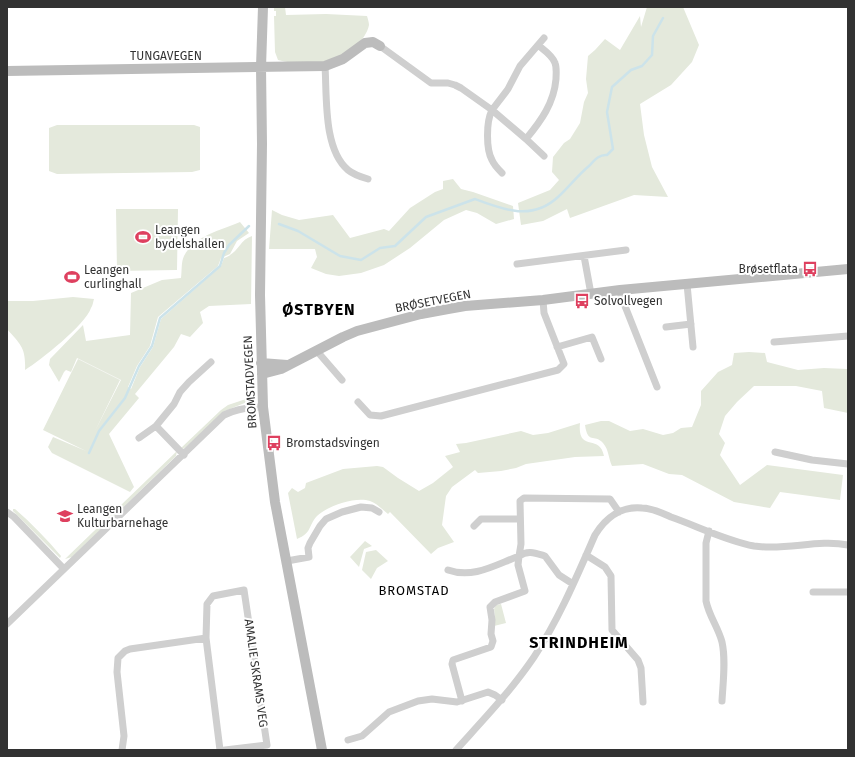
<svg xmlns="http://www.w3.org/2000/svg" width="855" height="757" font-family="'Fira Sans',sans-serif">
<rect width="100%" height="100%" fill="#fff"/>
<path fill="#e4e9dc" d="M 274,7 L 285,7 L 286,15 L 326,14 L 367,16 C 368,19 369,23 369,25 C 366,41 346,56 331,60 C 316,65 293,64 278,60 L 275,52 L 274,16 L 276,16 L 276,11 L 274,11 Z
M 647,7 L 683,7 L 699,45 L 692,62 L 671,85 L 640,104 L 644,135 L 652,167 L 668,197 L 634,195 L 570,218 L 567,209 L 543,221 L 521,225 L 518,203 L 550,190 L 559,180 L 552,172 L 553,157 L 564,143 L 570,139 L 580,123 L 584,102 L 588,93 L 586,79 L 588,56 L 595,50 L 605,39 L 620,50 L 640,16 L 641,27 Z
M 57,125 L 194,125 L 200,127 L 200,170 L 192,172 L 57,174 L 49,171 L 49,128 Z
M 453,179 L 461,189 L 473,192 L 513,206 L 514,219 L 496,224 L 477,213 L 466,210 L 444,220 L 410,248 L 384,265 L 361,273 L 339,276 L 326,274 L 311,268 L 317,257 L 315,249 L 269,249 L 272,210 L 282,215 L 299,220 L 333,215 L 350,238 L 384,229 L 389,231 L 410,208 L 435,192 L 443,189 L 443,181 Z
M 116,209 L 178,209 L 177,270 L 117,271 Z
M 240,222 L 249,233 L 237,241 L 230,254 L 221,258 L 218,266 L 158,317 L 150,346 L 137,366 L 128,387 L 131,389 L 140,367 L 153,347 L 161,319 L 221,266 L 224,258 C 239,253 239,240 252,236 L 251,304 L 209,306 L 200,312 L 203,323 L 190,337 L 181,334 L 174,347 L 135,394 L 139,398 L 109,434 L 134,487 L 130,492 L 52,453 L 48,447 L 53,437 L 86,451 L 43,430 L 78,359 L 120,380 L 95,431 L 121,380 L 77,358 L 71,372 L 66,370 L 64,372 L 59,382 L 49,365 L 50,359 L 83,325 L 86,341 L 130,335 L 131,293 L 162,280 L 181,278 C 182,271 181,262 184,256 C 194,236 221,230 240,222 Z
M 73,297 L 94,299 C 93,302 93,305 91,308 C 85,325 41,360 25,370 C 26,348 21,345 7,329 L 7,301 L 33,301 Z
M 749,352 L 765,353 L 767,362 L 798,370 L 824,368 L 847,369 L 848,413 L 824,408 L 822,391 L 796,386 L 754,386 L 737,402 L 725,416 L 719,434 L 725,443 L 720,455 L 740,485 L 767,465 L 843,475 L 840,500 L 780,492 L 770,508 L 734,502 L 682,475 L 669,474 L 643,464 L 612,466 C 608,457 609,450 603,443 C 594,433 588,445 585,425 L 601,421 L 609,421 L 630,431 L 643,429 L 663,435 L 673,433 L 681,428 L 692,427 L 701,405 L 701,391 L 718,372 L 732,365 L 734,353 Z
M 246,399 L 247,399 L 247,402 L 225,411 L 187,446 L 183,449 L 181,448 L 221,410 L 228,405 Z
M 580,423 C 577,453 600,433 604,456 L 575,457 L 526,464 L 516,468 L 501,471 L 478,473 L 475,470 L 452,487 L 446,496 L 442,525 L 454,542 L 438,548 L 431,554 L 390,512 L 388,514 C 382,509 376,503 370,501 C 356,496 327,506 317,516 C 308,526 312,533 297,539 L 288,493 L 292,488 L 298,492 L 305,488 L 306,483 L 343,469 L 377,466 L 383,467 L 398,478 L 419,491 L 433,483 L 453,467 L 445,456 L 460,452 L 456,444 L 466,443 L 521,431 L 533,435 L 548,433 Z
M 177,451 L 176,456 L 72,557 L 65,559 Z
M 13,509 L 15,509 C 31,523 47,539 61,556 L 60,558 L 13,511 Z
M 365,541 L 372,546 L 364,549 L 359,567 L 350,557 Z
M 376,550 L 388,561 L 377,568 L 371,579 L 362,570 L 366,552 Z
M 501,604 L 506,623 L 494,626 L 495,616 L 494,609 L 496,605 Z"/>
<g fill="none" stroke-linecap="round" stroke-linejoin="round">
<path stroke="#cce3ea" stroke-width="2.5" d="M 279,224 L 298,231 L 340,256 L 361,260 L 380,248 L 395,246 L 426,217 L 475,199 C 504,210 532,221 558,197 C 569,187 578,175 589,166 C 594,161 599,154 607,155 L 613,149 L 607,112 L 612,87 L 631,70 L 642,66 L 652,55 L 653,36 L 663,18
M 89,453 L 99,431 L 125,398 L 139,366 L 152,346 L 160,318 L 220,266 L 224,253 L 229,245 L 249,226"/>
<path stroke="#cfcfcf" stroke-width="7" d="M 538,45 C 544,50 553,56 555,63 C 557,68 556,74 556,79 C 554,103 541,121 526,139 L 492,110 L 508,89 L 520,66 L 544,38
M 380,46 L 431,83 L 448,83 L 455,85 L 461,88 L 492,110 C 486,122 486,149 492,160 C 494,165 498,169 502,173
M 325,66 C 327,96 323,149 348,170 C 354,175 361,177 368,179
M 526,139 L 544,156
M 584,256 L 591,294
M 517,264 L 626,250
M 687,284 L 693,347
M 620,290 L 621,296 L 657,387
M 666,327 L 691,324
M 774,342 L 848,336
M 557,347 L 592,337 L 601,359
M 316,350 L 342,380
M 358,402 L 370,415 L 381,416 L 558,370 L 564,364 L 544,313 L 543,300
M 139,438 L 156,426
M 775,452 L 812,460 L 848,464
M 184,455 L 156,426 L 174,404 L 180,392 L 189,382 L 211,362
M 7,512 L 14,517 L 64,569
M 474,526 L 481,519 L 520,519
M 709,531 L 706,543 L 706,601 C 709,616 718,627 722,642 C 726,660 723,682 722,701
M 586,555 L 605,567 L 611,576 L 612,630 L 638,660 L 641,668 L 643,702
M 519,556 L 521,544 L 520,501 L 524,498 L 610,499 L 619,512
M 519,556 C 528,550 535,553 545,556 L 559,575 L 573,584
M 287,561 L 309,557 L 308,548 L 310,543 L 320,526 L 326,519 L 342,512 L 361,507 L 372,508 L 379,512
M 448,570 C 473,579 495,565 519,556 L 518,565 L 525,591 L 495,602 L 490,607 L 492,620 L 491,634 L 493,641 L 491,647 L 453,660 L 452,664 L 462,701
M 813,592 L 848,592
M 7,624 L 224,415 C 236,409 249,407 263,407
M 348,740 L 362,736 L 389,712 L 418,701 L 432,699 L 457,702 L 488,692 L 495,695 L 502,700
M 122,750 L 124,736 L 117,672 L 118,658 L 125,651 L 130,649 L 206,638
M 220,750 L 206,638 L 207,604 L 213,596 L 244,590 L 267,745 L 225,750
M 456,750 C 483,720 511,691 534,657 C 559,619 577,576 595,535 C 606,517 622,506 642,508 C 652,508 662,513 671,517 C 697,526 727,541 754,546 C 786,551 817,539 848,545"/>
<path stroke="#bcbcbc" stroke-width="10" d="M 263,7 L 261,67 L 262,144 L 260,295 L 263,407 L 275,502 L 322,750
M 7,71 L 325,66 L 343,59 L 365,43 L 373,42 L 380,46
M 261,363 L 287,365
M 262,374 L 281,369 L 343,337 L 357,331 L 421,314 L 448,309 L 465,306 L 543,300 L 620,290 L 848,269"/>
</g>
<defs>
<symbol id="stadium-bare" viewBox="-9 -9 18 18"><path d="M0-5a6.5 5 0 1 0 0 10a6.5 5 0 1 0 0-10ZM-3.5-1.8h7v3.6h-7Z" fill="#de405f" stroke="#fff" stroke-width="2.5" paint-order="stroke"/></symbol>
<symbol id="bus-bare" viewBox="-9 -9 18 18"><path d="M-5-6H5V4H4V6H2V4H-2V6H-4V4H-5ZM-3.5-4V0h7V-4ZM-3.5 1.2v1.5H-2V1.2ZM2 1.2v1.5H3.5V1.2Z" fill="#de405f" stroke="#fff" stroke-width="2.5" paint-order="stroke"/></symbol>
<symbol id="school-bare" viewBox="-9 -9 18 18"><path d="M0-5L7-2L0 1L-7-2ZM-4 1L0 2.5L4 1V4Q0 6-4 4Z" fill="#de405f" stroke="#fff" stroke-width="2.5" paint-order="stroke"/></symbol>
</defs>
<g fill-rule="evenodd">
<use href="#stadium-bare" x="132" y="226" width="22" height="22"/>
<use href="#bus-bare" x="799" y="258" width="22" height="22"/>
<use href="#stadium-bare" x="61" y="266" width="22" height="22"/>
<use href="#bus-bare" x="571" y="290" width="22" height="22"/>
<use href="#bus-bare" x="263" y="432" width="22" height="22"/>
<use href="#school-bare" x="54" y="505" width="22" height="22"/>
</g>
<g text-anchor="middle" stroke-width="4" stroke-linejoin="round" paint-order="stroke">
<g font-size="12" fill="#323232" stroke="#fff">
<text x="166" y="60">TUNGAVEGEN</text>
<text transform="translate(433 301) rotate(-11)" y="4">BRØSETVEGEN</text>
<text transform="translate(250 382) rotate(-93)" y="4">BROMSTADVEGEN</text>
<text transform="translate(256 673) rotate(82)" y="4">AMALIE SKRAMS VEG</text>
</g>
<g font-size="12" fill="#323232" stroke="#fff" text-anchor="start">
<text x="155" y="234">Leangen<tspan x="155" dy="14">bydelshallen</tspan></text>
<text x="798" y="273" text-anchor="end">Brøsetflata</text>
<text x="84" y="274">Leangen<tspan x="84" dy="14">curlinghall</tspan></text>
<text x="594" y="305">Solvollvegen</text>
<text x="286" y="447">Bromstadsvingen</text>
<text x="77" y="513">Leangen<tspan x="77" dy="14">Kulturbarnehage</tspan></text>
</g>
<g font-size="13" letter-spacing="1" fill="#000" stroke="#fff">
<text x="414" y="595">BROMSTAD</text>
</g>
<g font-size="16" font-weight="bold" letter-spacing="1" fill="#000" stroke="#fff">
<text x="319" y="315">ØSTBYEN</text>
<text x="579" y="648">STRINDHEIM</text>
</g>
</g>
<rect width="855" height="757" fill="none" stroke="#323232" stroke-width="16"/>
</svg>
